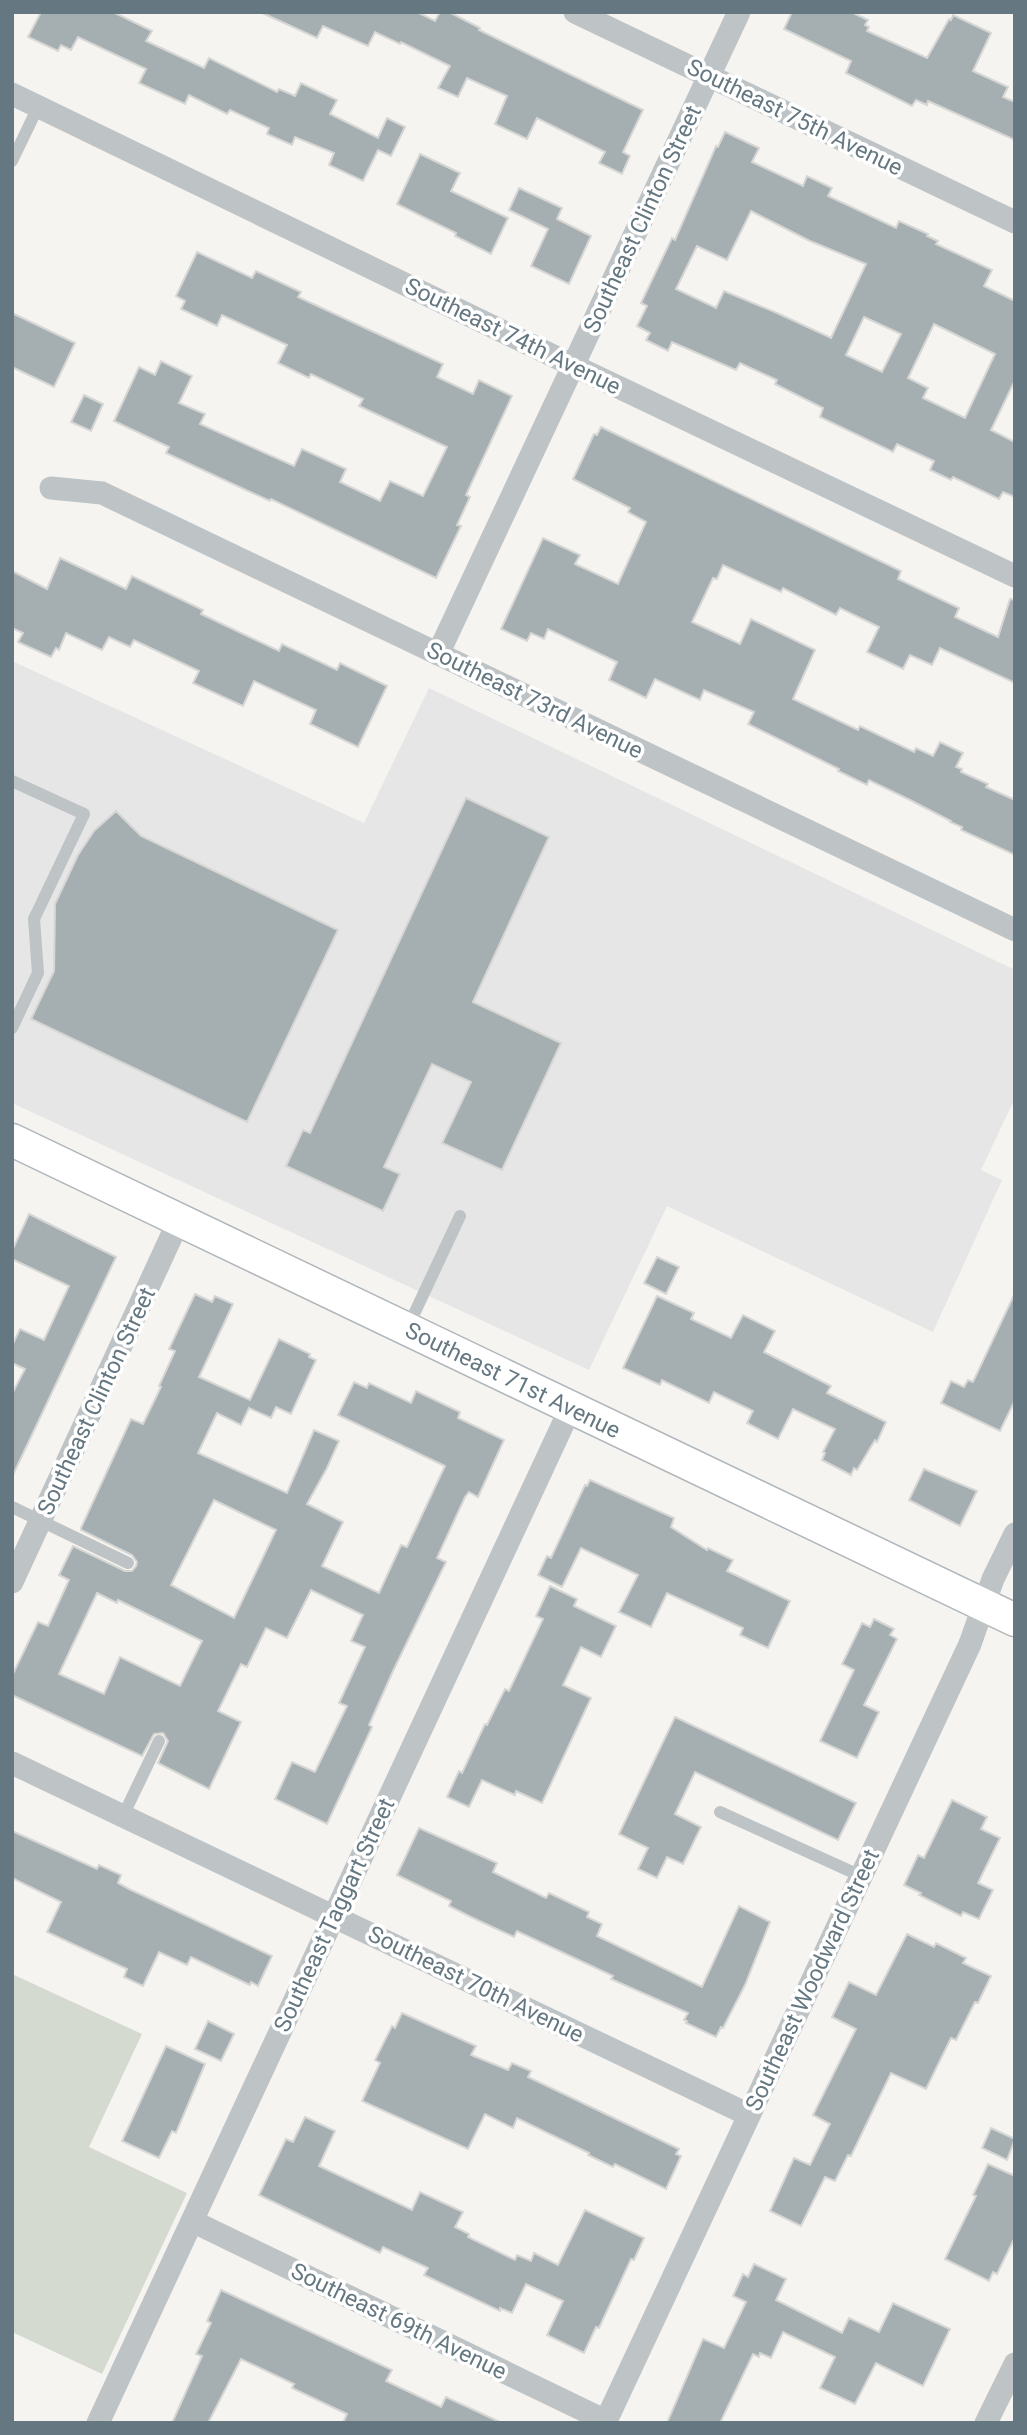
<svg xmlns="http://www.w3.org/2000/svg" width="1027" height="2435" font-family="Roboto,sans-serif">
<rect width="100%" height="100%" fill="#f5f4f1"/>
<path fill="#e5e6e5" d="M 12,661 L 364,823 L 429,688 L 1015,970 L 1015,1098 L 981,1170 L 1002,1180 L 933,1332 L 667,1206 L 589,1370 L 12,1103 Z"/>
<path fill="#d5dad0" d="M 12,1974 L 142,2034 L 89,2147 L 187,2193 L 102,2374 L 12,2332 Z"/>
<path fill="#a5afb2" stroke="#d6d6d4" stroke-width="2" fill-rule="evenodd" d="M 41,12 L 113,12 L 152,31 L 146,41 L 204,68 L 209,58 L 277,92 L 279,89 L 295,96 L 301,83 L 337,100 L 330,114 L 378,138 L 387,118 L 405,127 L 391,156 L 378,150 L 363,181 L 329,165 L 334,153 L 295,137 L 292,145 L 267,134 L 269,128 L 230,110 L 227,114 L 189,95 L 185,104 L 139,83 L 146,69 L 78,37 L 71,50 L 61,45 L 58,51 L 28,37 Z
M 260,12 L 417,12 L 435,21 L 440,12 L 449,12 L 480,28 L 479,30 L 643,110 L 623,152 L 630,156 L 622,174 L 599,163 L 605,152 L 537,118 L 527,139 L 495,124 L 507,96 L 467,78 L 458,97 L 438,88 L 450,66 L 401,42 L 400,44 L 375,32 L 368,46 L 323,26 L 317,38 Z
M 792,12 L 851,12 L 868,20 L 865,25 L 869,27 L 867,31 L 927,58 L 949,19 L 951,20 L 953,15 L 991,33 L 973,71 L 1008,87 L 1003,97 L 1015,102 L 1015,140 L 928,101 L 927,105 L 916,100 L 912,106 L 846,73 L 851,61 L 784,29 Z
M 725,132 L 759,148 L 752,162 L 803,186 L 807,176 L 832,188 L 828,196 L 896,228 L 899,221 L 928,234 L 927,236 L 938,241 L 936,244 L 992,270 L 984,286 L 1015,301 L 1015,380 L 991,430 L 1015,442 L 1015,497 L 1003,492 L 999,499 L 953,477 L 951,480 L 930,470 L 934,461 L 897,444 L 893,452 L 820,417 L 823,408 L 775,384 L 777,380 L 740,363 L 736,370 L 672,342 L 668,351 L 646,340 L 650,333 L 637,326 L 647,306 L 641,303 L 672,238 L 675,240 L 716,146 L 718,147 ZM 751,211 L 810,241 L 866,264 L 831,338 L 777,313 L 724,291 L 716,308 L 676,289 L 697,246 L 727,260 ZM 864,317 L 901,334 L 882,372 L 846,355 ZM 934,324 L 995,354 L 965,418 L 923,398 L 928,388 L 908,378 Z
M 420,154 L 460,173 L 451,191 L 508,218 L 491,254 L 455,236 L 456,233 L 397,204 Z
M 519,188 L 562,208 L 557,219 L 591,236 L 569,284 L 531,266 L 548,229 L 509,210 Z
M 197,252 L 252,278 L 256,271 L 301,292 L 298,297 L 443,364 L 437,377 L 473,394 L 479,380 L 512,396 L 466,495 L 470,497 L 457,525 L 461,526 L 436,578 L 271,499 L 270,501 L 166,453 L 169,447 L 114,421 L 139,367 L 155,375 L 161,361 L 192,376 L 179,403 L 205,414 L 200,424 L 294,466 L 302,449 L 346,469 L 340,482 L 380,501 L 390,481 L 423,496 L 447,447 L 359,406 L 363,399 L 311,374 L 309,378 L 278,363 L 287,345 L 222,315 L 217,326 L 181,309 L 185,301 L 176,296 Z
M 12,313 L 75,343 L 54,387 L 12,367 Z
M 84,395 L 103,404 L 91,431 L 71,422 Z
M 601,427 L 901,571 L 898,579 L 959,608 L 955,617 L 998,637 L 1010,599 L 1015,600 L 1015,683 L 940,648 L 932,665 L 910,655 L 903,669 L 867,652 L 879,627 L 840,608 L 836,615 L 783,588 L 781,592 L 723,565 L 717,579 L 713,578 L 692,622 L 740,644 L 751,619 L 815,650 L 793,699 L 858,730 L 860,726 L 914,752 L 916,748 L 933,756 L 940,742 L 963,753 L 956,767 L 962,769 L 961,772 L 988,784 L 986,787 L 1015,800 L 1015,855 L 961,830 L 962,827 L 950,822 L 951,821 L 908,799 L 869,780 L 867,785 L 838,771 L 839,769 L 748,724 L 754,712 L 704,690 L 700,700 L 655,679 L 646,698 L 609,680 L 617,662 L 548,629 L 544,639 L 531,633 L 527,641 L 501,629 L 543,538 L 580,555 L 575,564 L 618,584 L 646,522 L 628,512 L 630,508 L 573,479 L 594,434 L 597,435 Z
M 60,558 L 126,589 L 132,576 L 203,610 L 201,614 L 279,651 L 282,644 L 337,670 L 340,663 L 387,686 L 358,747 L 310,724 L 316,710 L 254,681 L 243,706 L 193,683 L 199,671 L 134,640 L 130,647 L 109,637 L 102,650 L 66,633 L 59,650 L 56,648 L 51,657 L 18,642 L 23,633 L 12,628 L 12,571 L 47,589 Z
M 466,798 L 549,837 L 473,1002 L 561,1043 L 502,1170 L 442,1143 L 471,1082 L 432,1064 L 384,1167 L 400,1174 L 383,1211 L 286,1166 L 303,1130 L 310,1133 Z
M 116,811 L 141,836 L 338,930 L 247,1122 L 31,1019 L 54,971 L 55,904 L 78,855 L 94,831 Z
M 29,1214 L 116,1257 L 12,1477 L 12,1394 L 25,1369 L 12,1363 L 12,1346 L 20,1329 L 44,1340 L 69,1286 L 12,1259 L 12,1251 Z
M 657,1257 L 679,1267 L 666,1294 L 644,1283 Z
M 1015,1293 L 1015,1400 L 1000,1431 L 941,1403 L 951,1381 L 964,1387 L 968,1380 L 973,1382 Z
M 195,1294 L 212,1302 L 215,1296 L 233,1304 L 199,1377 L 250,1400 L 279,1339 L 310,1354 L 309,1357 L 316,1360 L 291,1414 L 276,1407 L 271,1418 L 249,1408 L 241,1425 L 217,1413 L 198,1453 L 287,1493 L 314,1430 L 339,1441 L 327,1468 L 307,1504 L 343,1522 L 322,1566 L 379,1593 L 401,1545 L 407,1547 L 445,1466 L 338,1415 L 354,1382 L 367,1388 L 369,1383 L 411,1403 L 416,1391 L 460,1412 L 458,1418 L 504,1440 L 478,1497 L 469,1492 L 465,1497 L 437,1558 L 446,1562 L 393,1671 L 369,1725 L 372,1727 L 327,1824 L 275,1799 L 292,1762 L 315,1772 L 347,1706 L 339,1703 L 365,1647 L 351,1641 L 363,1615 L 311,1590 L 287,1638 L 266,1628 L 247,1667 L 241,1664 L 218,1711 L 241,1722 L 209,1789 L 158,1763 L 168,1741 L 163,1733 L 154,1734 L 142,1756 L 12,1695 L 12,1676 L 38,1622 L 48,1626 L 69,1580 L 59,1575 L 73,1546 L 125,1571 L 132,1571 L 136,1566 L 137,1562 L 132,1555 L 81,1530 L 81,1528 L 131,1419 L 143,1424 L 161,1387 L 159,1386 L 175,1351 L 169,1349 ZM 214,1500 L 276,1530 L 234,1618 L 171,1585 ZM 97,1593 L 117,1603 L 118,1600 L 202,1641 L 180,1686 L 120,1657 L 104,1694 L 59,1674 Z
M 657,1296 L 694,1313 L 691,1319 L 731,1338 L 743,1315 L 775,1331 L 764,1352 L 831,1386 L 827,1393 L 886,1422 L 877,1442 L 875,1440 L 857,1470 L 854,1468 L 851,1475 L 822,1460 L 825,1453 L 823,1452 L 835,1429 L 793,1409 L 778,1439 L 747,1423 L 753,1411 L 714,1392 L 709,1403 L 662,1380 L 660,1385 L 623,1368 Z
M 924,1469 L 977,1491 L 960,1526 L 909,1500 Z
M 590,1480 L 674,1518 L 671,1527 L 707,1550 L 708,1548 L 733,1560 L 727,1571 L 790,1601 L 768,1648 L 740,1635 L 743,1628 L 667,1593 L 651,1627 L 619,1612 L 638,1575 L 581,1548 L 562,1587 L 538,1575 L 547,1556 L 551,1558 L 585,1485 L 587,1486 Z
M 550,1586 L 577,1599 L 574,1606 L 616,1626 L 601,1657 L 581,1647 L 563,1685 L 591,1698 L 542,1803 L 516,1791 L 515,1795 L 482,1780 L 469,1807 L 447,1797 L 459,1771 L 462,1773 L 485,1724 L 487,1725 L 505,1689 L 509,1691 L 543,1619 L 536,1616 Z
M 874,1619 L 894,1629 L 890,1635 L 897,1639 L 864,1705 L 879,1712 L 857,1758 L 820,1741 L 854,1670 L 842,1664 L 862,1623 L 870,1627 Z
M 675,1717 L 856,1803 L 838,1840 L 695,1772 L 675,1814 L 701,1827 L 683,1864 L 667,1857 L 657,1878 L 638,1869 L 648,1848 L 619,1834 Z
M 952,1800 L 987,1817 L 981,1829 L 1000,1838 L 978,1883 L 993,1890 L 979,1919 L 963,1912 L 961,1916 L 919,1895 L 921,1893 L 904,1885 L 918,1855 L 924,1858 Z
M 419,1828 L 497,1863 L 493,1872 L 546,1898 L 549,1893 L 589,1912 L 587,1917 L 602,1924 L 597,1936 L 702,1987 L 739,1906 L 770,1922 L 745,1985 L 723,2028 L 721,2027 L 716,2037 L 686,2023 L 687,2021 L 684,2020 L 688,2013 L 611,1979 L 613,1976 L 517,1931 L 514,1937 L 471,1917 L 449,1906 L 451,1901 L 397,1875 Z
M 12,1831 L 97,1869 L 99,1865 L 121,1875 L 118,1883 L 129,1889 L 272,1956 L 258,1986 L 251,1982 L 250,1985 L 191,1957 L 187,1965 L 159,1952 L 143,1986 L 124,1977 L 127,1969 L 47,1932 L 61,1902 L 12,1878 Z
M 907,1934 L 934,1947 L 936,1943 L 966,1958 L 963,1963 L 991,1976 L 978,2003 L 975,2002 L 956,2040 L 951,2038 L 926,2089 L 891,2073 L 851,2156 L 848,2155 L 835,2181 L 825,2177 L 801,2226 L 770,2211 L 794,2158 L 810,2165 L 830,2124 L 813,2115 L 856,2029 L 832,2017 L 849,1982 L 876,1995 Z
M 402,2013 L 476,2046 L 471,2055 L 508,2070 L 512,2063 L 531,2071 L 528,2077 L 679,2149 L 676,2154 L 681,2156 L 666,2189 L 615,2164 L 613,2167 L 588,2155 L 589,2153 L 517,2118 L 513,2128 L 485,2114 L 468,2149 L 362,2101 L 380,2063 L 375,2060 L 392,2026 L 395,2028 Z
M 208,2021 L 234,2034 L 221,2061 L 195,2049 Z
M 166,2046 L 205,2064 L 176,2133 L 172,2131 L 159,2158 L 122,2141 Z
M 305,2117 L 335,2131 L 319,2166 L 412,2210 L 420,2192 L 463,2212 L 455,2227 L 469,2234 L 468,2237 L 515,2260 L 517,2255 L 531,2261 L 534,2253 L 558,2265 L 585,2210 L 644,2238 L 634,2260 L 631,2259 L 599,2328 L 596,2327 L 584,2353 L 547,2335 L 563,2301 L 526,2284 L 512,2313 L 500,2308 L 500,2311 L 424,2275 L 428,2268 L 383,2247 L 380,2253 L 259,2195 L 286,2139 L 293,2142 Z
M 991,2128 L 1015,2139 L 1007,2160 L 982,2148 Z
M 988,2164 L 1015,2176 L 1015,2237 L 997,2274 L 993,2272 L 989,2281 L 945,2259 L 976,2196 L 973,2195 Z
M 754,2264 L 786,2279 L 776,2300 L 842,2333 L 849,2318 L 879,2332 L 893,2303 L 950,2329 L 923,2386 L 876,2363 L 855,2404 L 820,2388 L 835,2357 L 783,2332 L 771,2358 L 760,2353 L 759,2357 L 753,2354 L 720,2423 L 667,2423 L 703,2339 L 724,2348 L 746,2302 L 733,2296 L 743,2274 L 748,2277 Z
M 221,2290 L 392,2370 L 386,2381 L 441,2407 L 446,2397 L 502,2423 L 343,2423 L 347,2414 L 292,2388 L 294,2384 L 241,2359 L 208,2423 L 172,2423 L 202,2356 L 196,2354 L 211,2323 L 207,2321 Z"/>
<g fill="none" stroke-linecap="round" stroke-linejoin="round">
<defs>
<path id="secondary" d="M 12,1140 L 1015,1620"/>
</defs>
<use href="#secondary" stroke="#b0b7ba" stroke-width="35"/>
<path stroke="#bec3c5" stroke-width="12" d="M 12,161 L 38,107
M 12,781 L 84,814 L 34,919 L 38,973 L 12,1028
M 407,1329 L 460,1216
M 12,1507 L 128,1563
M 720,1812 L 861,1876
M 123,1816 L 159,1741"/>
<path stroke="#bec3c5" stroke-width="23" d="M 575,12 L 1015,222
M 12,94 L 572,365 L 1015,576
M 51,488 L 102,493 L 1015,930
M 438,654 L 739,12
M 12,1582 L 179,1220
M 12,1763 L 749,2115
M 192,2221 L 606,2421
M 98,2423 L 571,1407
M 605,2423 L 970,1644 L 993,1579 L 1015,1534
M 986,2423 L 1015,2364"/>
<use href="#secondary" stroke="#fff" stroke-width="32"/>
</g>
<g text-anchor="middle" stroke-width="7" stroke-linejoin="round" paint-order="stroke">
<g font-size="23" fill="#657881" stroke="#fff">
<text transform="translate(795 117) rotate(26)" y="8">Southeast 75th Avenue</text>
<text transform="translate(642 219) rotate(-65)" y="8">Southeast Clinton Street</text>
<text transform="translate(513 336) rotate(26)" y="8">Southeast 74th Avenue</text>
<text transform="translate(535 700) rotate(26)" y="8">Southeast 73rd Avenue</text>
<text transform="translate(513 1380) rotate(26)" y="8">Southeast 71st Avenue</text>
<text transform="translate(96 1401) rotate(-65)" y="8">Southeast Clinton Street</text>
<text transform="translate(334 1915) rotate(-65)" y="8">Southeast Taggart Street</text>
<text transform="translate(812 1980) rotate(-65)" y="8">Southeast Woodward Street</text>
<text transform="translate(476 1984) rotate(26)" y="8">Southeast 70th Avenue</text>
<text transform="translate(399 2321) rotate(26)" y="8">Southeast 69th Avenue</text>
</g>
</g>
<rect width="1027" height="2435" fill="none" stroke="#657881" stroke-width="28"/>
</svg>
